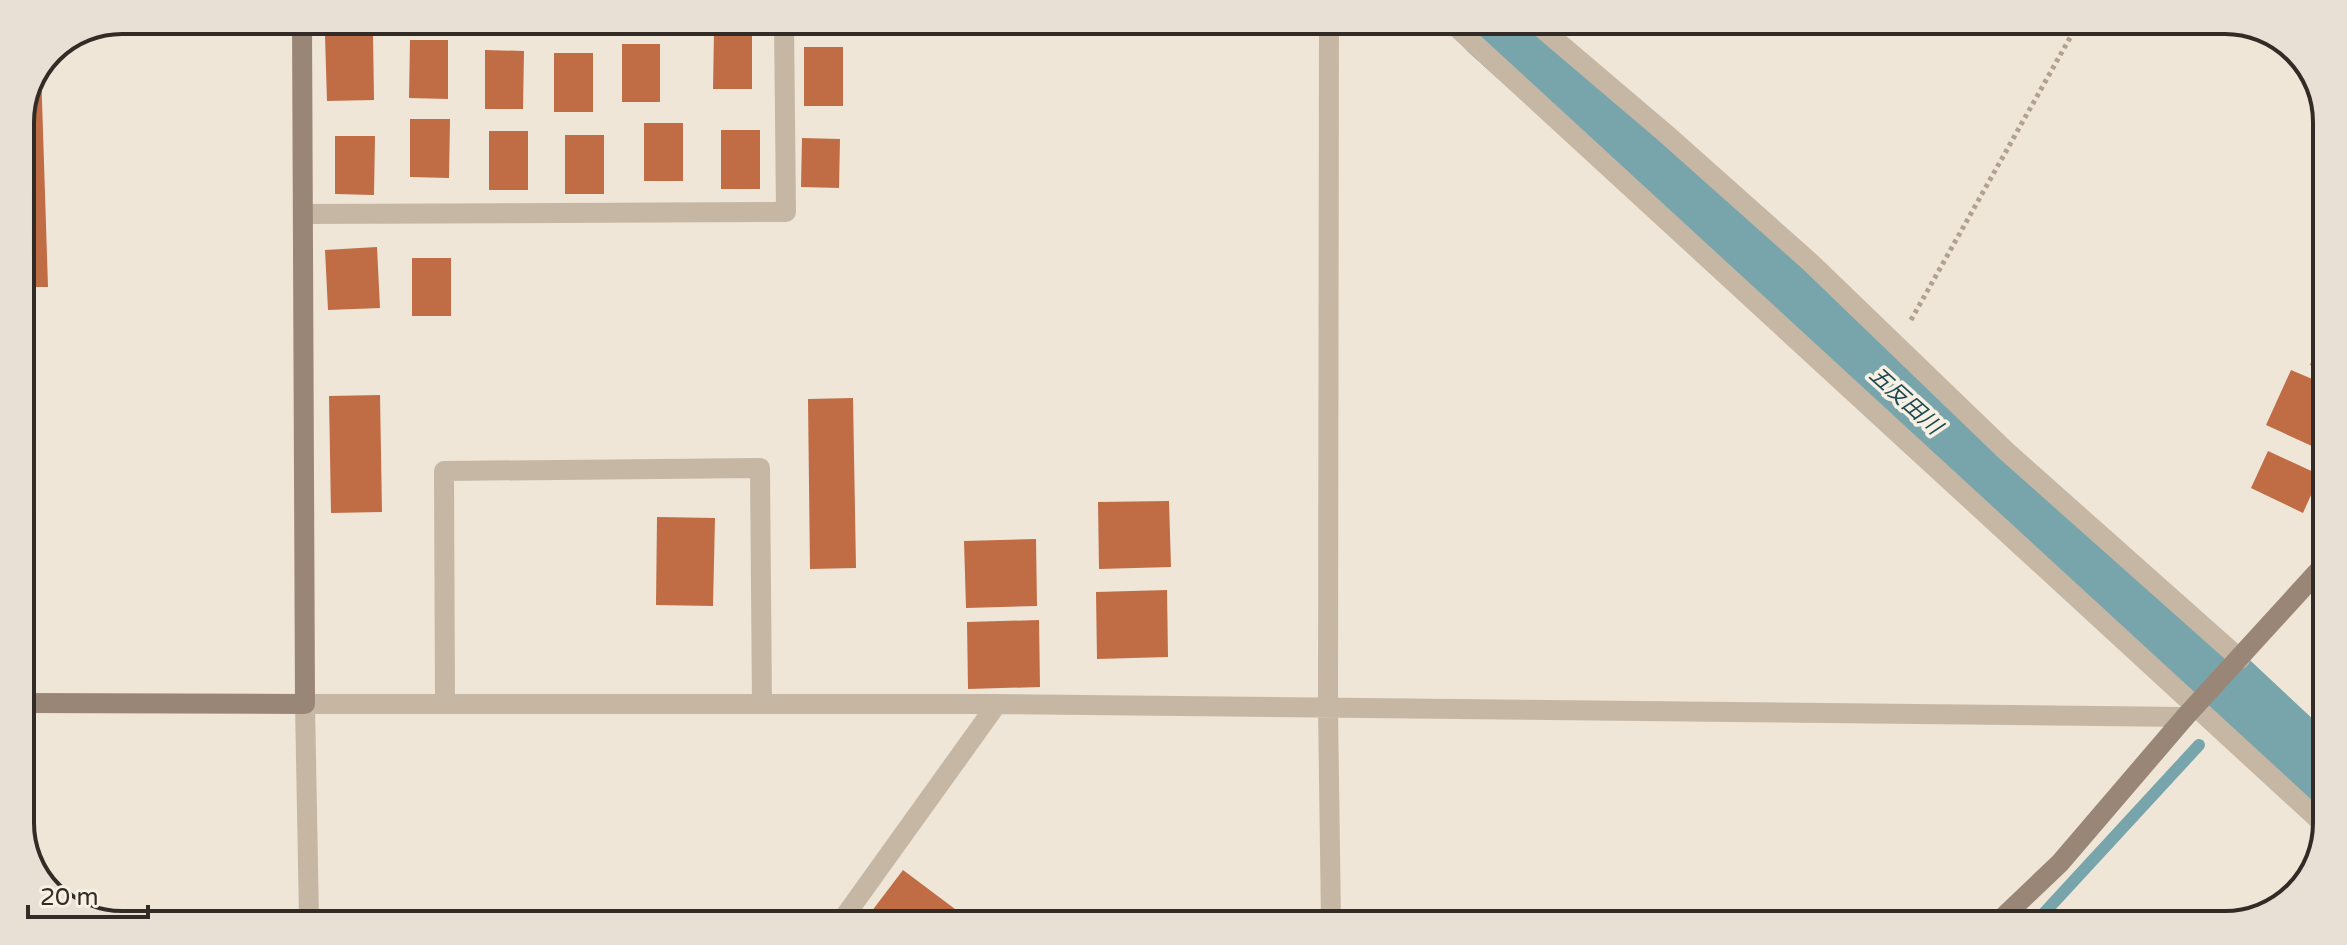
<svg xmlns="http://www.w3.org/2000/svg" width="2347" height="945" font-family="'Varela Round','Noto Sans JP',sans-serif">
<rect width="100%" height="100%" fill="#efe6d8"/>
<g fill="none" stroke-linecap="round" stroke-linejoin="round">
<path stroke="#78a5ab" stroke-width="12" d="M 2231,709 L 2239,700
M 2034,924 L 2199,745"/>
<path stroke="#78a5ab" stroke-width="72" d="M 1492,25 L 2150,616 L 2320,775"/>
</g>
<path fill="#c06c45" d="M 752,30 L 752,89 L 713,89 L 714,31 Z
M 373,34 L 374,100 L 327,101 L 325,36 Z
M 410,40 L 448,40 L 448,99 L 409,98 Z
M 622,44 L 660,44 L 660,102 L 622,102 Z
M 804,47 L 843,47 L 843,106 L 804,106 Z
M 485,50 L 524,51 L 523,109 L 485,109 Z
M 554,53 L 593,53 L 593,112 L 554,112 Z
M 41,69 L 48,287 L 20,287 L 20,116 Z
M 410,119 L 450,119 L 449,178 L 410,177 Z
M 644,123 L 683,123 L 683,181 L 644,181 Z
M 721,130 L 760,130 L 760,189 L 721,189 Z
M 489,131 L 528,131 L 528,190 L 489,190 Z
M 565,135 L 604,135 L 604,194 L 565,194 Z
M 335,136 L 375,136 L 374,195 L 335,194 Z
M 802,138 L 840,139 L 839,188 L 801,187 Z
M 377,247 L 380,308 L 328,310 L 325,250 Z
M 412,258 L 451,258 L 451,316 L 412,316 Z
M 2324,328 L 2325,328 L 2324,371 L 2310,365 Z
M 2291,370 L 2324,384 L 2324,427 L 2314,447 L 2266,425 Z
M 380,395 L 382,512 L 331,513 L 329,396 Z
M 853,398 L 856,568 L 810,569 L 808,399 Z
M 20,402 L 28,403 L 36,658 L 20,658 Z
M 2268,451 L 2320,475 L 2303,513 L 2251,488 Z
M 1169,501 L 1171,567 L 1099,569 L 1098,502 Z
M 657,517 L 715,518 L 713,606 L 656,605 Z
M 1036,539 L 1037,606 L 966,608 L 964,541 Z
M 1167,590 L 1168,657 L 1097,659 L 1096,592 Z
M 1039,620 L 1040,687 L 968,689 L 967,622 Z
M 903,870 L 971,921 L 865,920 Z"/>
<g fill="none" stroke-linecap="round" stroke-linejoin="round">
<path stroke="#b2a18f" stroke-width="5" stroke-dasharray="4 4" stroke-linecap="butt" d="M 1911,320 L 2076,27"/>
<path stroke="#c6b7a5" stroke-width="20" d="M 1329,24 L 1328,707 L 1331,922
M 1454,25 L 2320,821
M 1538,25 L 1665,133 L 1811,263 L 2006,451 L 2240,659
M 303,214 L 786,212 L 784,22
M 445,704 L 444,471 L 760,468 L 762,704
M 309,918 L 305,704 L 997,704 L 2185,717
M 842,920 L 997,704"/>
<path stroke="#9a8676" stroke-width="20" d="M 20,703 L 305,704 L 302,21
M 1996,924 L 2060,863 L 2185,717 L 2322,567"/>
</g>
<g text-anchor="middle" stroke-width="7" stroke-linejoin="round" paint-order="stroke">
<g font-size="22" font-style="italic" fill="#1d4a52" stroke="#f8f0e3">
<text transform="translate(1906 400) rotate(42)" y="8">五反田川</text>
</g>
</g>
<path d="M0 0H2347V945H0ZM122 34H2225A88 88 0 0 1 2313 122V823A88 88 0 0 1 2225 911H122A88 88 0 0 1 34 823V122A88 88 0 0 1 122 34Z" fill="#e8e0d4" fill-rule="evenodd"/>
<path fill="none" stroke="#322b26" stroke-width="4" d="M122 34H2225A88 88 0 0 1 2313 122V823A88 88 0 0 1 2225 911H122A88 88 0 0 1 34 823V122A88 88 0 0 1 122 34Z"/>
<path d="M28 905v12h120v-12" fill="none" stroke="#322b26" stroke-width="4"/>
<text x="40" y="905" font-size="24" fill="#322b26" stroke="#f8f0e3" stroke-width="6" paint-order="stroke">20 m</text>
</svg>
